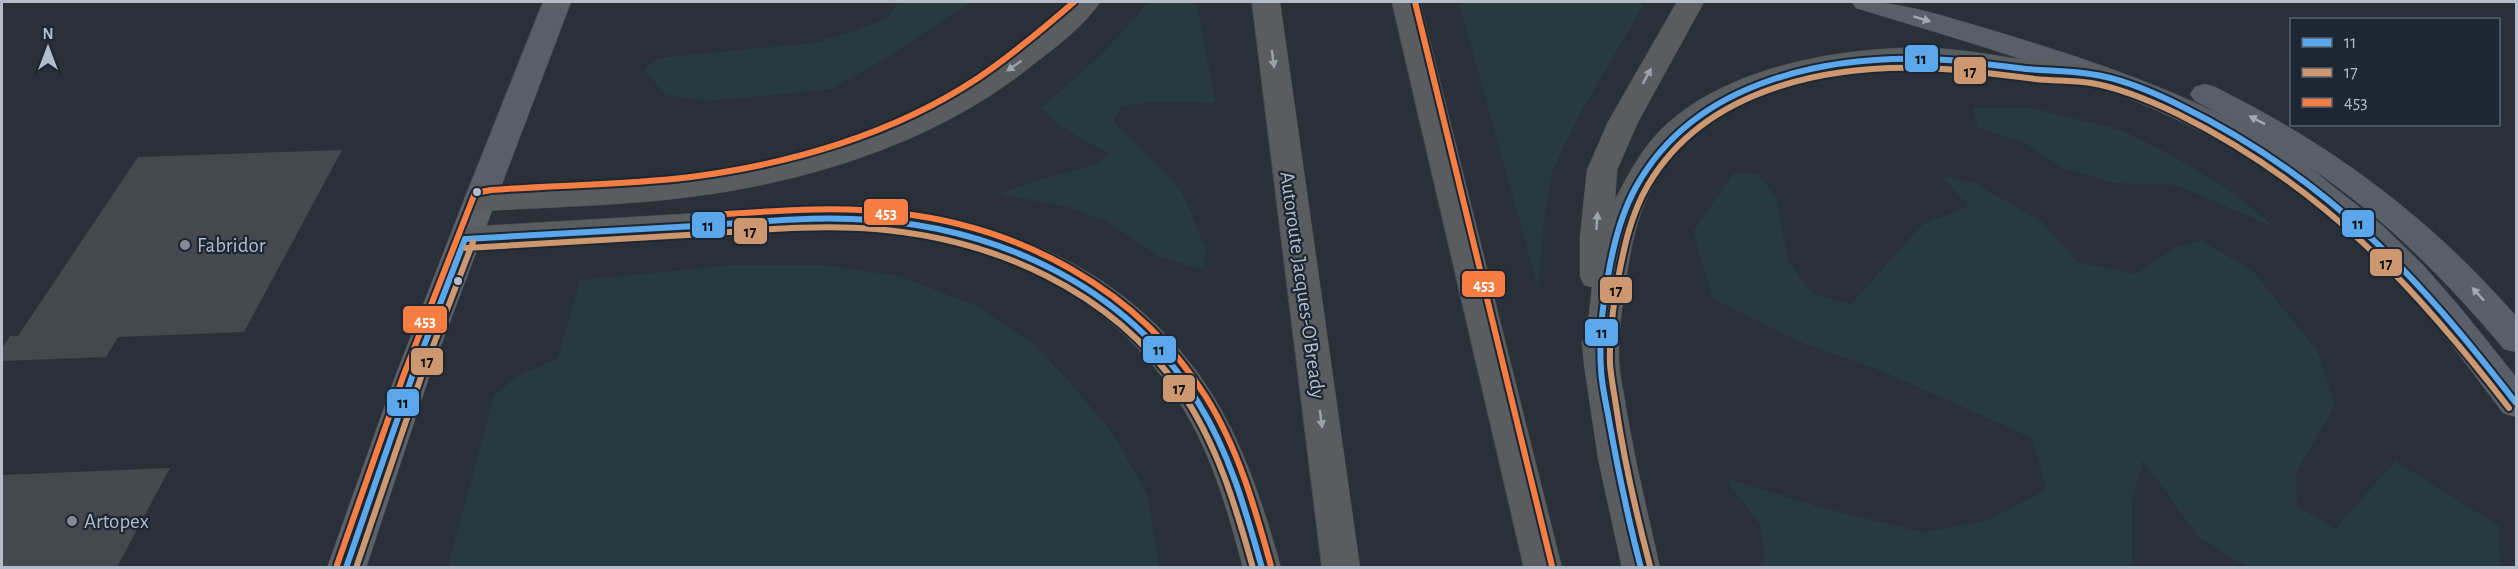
<svg xmlns="http://www.w3.org/2000/svg" width="2518" height="569" font-family="'Alegreya Sans',sans-serif">
<rect width="100%" height="100%" fill="#2a3038"/>
<path fill="#273a3e" d="M 898,2 L 970,2 L 891,55 L 832,89 L 706,101 L 665,95 L 644,69 L 659,58 L 814,43 L 857,30 L 888,17 Z
M 1149,2 L 1196,2 L 1216,103 L 1153,102 L 1121,106 L 1113,122 L 1181,190 L 1205,247 L 1204,270 L 1160,257 L 1107,221 L 1064,206 L 998,194 L 1039,180 L 1096,164 L 1109,154 L 1058,125 L 1041,108 L 1101,55 Z
M 1459,2 L 1645,2 L 1574,124 L 1552,172 L 1544,220 L 1538,287 Z
M 1973,108 L 2031,108 L 2121,130 L 2173,156 L 2234,193 L 2276,228 L 2176,185 L 2113,183 L 2063,168 L 2020,141 L 1978,128 Z
M 1733,173 L 1758,174 L 1776,198 L 1788,261 L 1812,293 L 1851,304 L 1923,224 L 1968,206 L 1942,176 L 1975,183 L 2042,222 L 2078,262 L 2136,274 L 2175,248 L 2201,240 L 2253,271 L 2317,350 L 2335,405 L 2296,473 L 2297,507 L 2336,528 L 2395,461 L 2499,526 L 2500,567 L 2247,567 L 2199,538 L 2143,460 L 2132,501 L 2132,564 L 2116,568 L 1757,567 L 1765,560 L 1760,524 L 1723,477 L 1819,507 L 1922,532 L 1989,520 L 2047,489 L 2032,438 L 1884,372 L 1800,342 L 1713,299 L 1693,232 Z
M 733,265 L 826,265 L 899,276 L 977,306 L 1032,343 L 1070,382 L 1113,434 L 1148,496 L 1158,559 L 1157,567 L 448,567 L 494,396 L 517,376 L 558,358 L 580,280 Z"/>
<path fill="#444950" d="M 342,150 L 244,332 L 118,337 L 106,357 L 2,361 L 2,348 L 10,336 L 18,336 L 138,157 Z
M 170,468 L 117,567 L 2,567 L 2,475 Z"/>
<g fill="none" stroke-linecap="round" stroke-linejoin="round">
<defs>
<path id="minor" d="M 543,2 L 571,2 L 496,200 L 491,208 L 480,211 L 469,208 L 464,200 Z
M 1852,2 C 1896,0 1939,15 1981,27 C 2075,55 2168,85 2254,132 L 2195,101 L 2190,94 L 2195,87 L 2205,84 L 2215,87 C 2335,147 2428,216 2516,316 L 2516,352 L 2504,349 C 2446,280 2384,217 2309,167 L 2383,226 L 2423,265 L 2459,306 L 2516,377 L 2516,417 L 2503,413 C 2459,354 2415,294 2361,243 C 2222,110 2035,63 1856,8 Z"/>
<path id="major" d="M 480,189 L 491,192 L 496,200 L 429,377 L 366,568 L 327,568 L 395,377 L 464,200 L 469,192 Z"/>
<path id="highway" d="M 1070,2 L 1100,2 C 1083,28 1054,48 1030,67 C 935,143 808,182 689,197 C 620,206 550,207 480,211 L 469,208 L 464,200 L 469,192 L 480,189 C 550,185 620,184 689,175 C 836,157 963,105 1070,2 Z
M 1252,2 L 1280,2 L 1360,568 L 1322,568 Z
M 1392,2 L 1420,2 L 1562,568 L 1524,568 Z
M 1677,2 L 1704,2 L 1638,122 L 1617,170 L 1615,200 C 1625,180 1636,160 1650,142 C 1708,70 1838,46 1925,48 C 1957,48 1989,55 2020,59 C 2045,63 2071,64 2097,65 L 2107,68 L 2111,75 L 2107,82 L 2097,85 C 2071,83 2046,82 2020,79 C 1975,72 1931,64 1885,67 C 1797,72 1697,103 1653,186 C 1636,216 1630,252 1625,286 C 1622,309 1618,335 1619,358 C 1619,375 1624,392 1626,408 C 1635,462 1648,514 1660,568 L 1622,568 L 1598,458 L 1584,364 L 1582,342 L 1587,333 L 1592,287 L 1584,285 L 1580,276 L 1580,237 L 1587,170 L 1608,122 Z
M 802,207 C 955,204 1103,244 1197,372 C 1239,429 1262,500 1281,568 L 1243,568 C 1229,515 1214,462 1187,415 C 1124,302 1002,240 875,231 C 818,227 761,233 704,237 C 624,242 545,246 465,251 L 454,247 L 449,239 L 454,231 L 465,227 Z"/>
</defs>
<use href="#minor" stroke="#484c53" stroke-width="1"/>
<use href="#major" stroke="#484c55" stroke-width="1"/>
<use href="#highway" stroke="#474c53" stroke-width="1"/>
<use href="#minor" fill="#5a5e66" fill-rule="evenodd"/>
<use href="#major" fill="#5c6168" fill-rule="evenodd"/>
<use href="#highway" fill="#5a5d60" fill-rule="evenodd"/>
<defs>
<path id="bus-1" d="M 465,239 C 542,234 618,231 695,226 C 747,223 799,217 851,219 C 988,223 1127,283 1199,404 C 1230,454 1246,512 1262,568
M 346,568 L 412,377 L 465,239
M 1641,568 C 1628,519 1618,470 1609,420 C 1606,403 1602,387 1601,370 C 1599,339 1602,307 1608,276 C 1613,246 1621,214 1636,187 C 1696,78 1833,53 1947,60 C 1973,62 1999,66 2026,69 C 2047,71 2069,70 2090,74 C 2121,78 2151,91 2179,105 C 2328,178 2416,274 2516,403"/>
<path id="bus-2" d="M 466,248 C 540,243 614,239 687,235 C 750,231 813,224 875,229 C 994,239 1111,290 1180,390 C 1217,443 1236,507 1253,568
M 1650,566 C 1636,513 1624,460 1616,406 C 1614,392 1611,378 1610,364 C 1609,336 1613,307 1618,279 C 1624,247 1631,214 1648,185 C 1707,85 1836,62 1943,69 C 1974,71 2004,75 2035,79 C 2054,81 2073,80 2091,83 C 2121,88 2151,101 2178,114 C 2321,185 2413,284 2509,408
M 356,568 L 420,380 L 473,242"/>
<path id="bus-3" d="M 1415,2 L 1552,566
M 698,216 C 764,212 831,205 897,213 C 1021,227 1139,290 1206,397 C 1238,448 1255,508 1271,566
M 337,565 L 404,374 L 475,193 L 491,190 C 558,185 625,185 691,177 C 790,164 894,134 978,78 C 1012,55 1043,29 1074,2"/>
</defs>
<use href="#bus-1" stroke="#1d2633" stroke-width="10"/>
<use href="#bus-2" stroke="#1d2633" stroke-width="10"/>
<use href="#bus-3" stroke="#1d2633" stroke-width="10"/>
<use href="#bus-1" stroke="#5aa8eb" stroke-width="6"/>
<use href="#bus-2" stroke="#cd976f" stroke-width="6"/>
<use href="#bus-3" stroke="#f77d43" stroke-width="6"/>
</g>
<defs><path id="oneway-solid" d="M-6-.8H1V-3.2L6.5 0L1 3.2V.8H-6Z" transform="scale(1.5)"/></defs>
<g fill="#a2a9b5">
<use href="#oneway-solid" transform="translate(1922 19) rotate(17)"/>
<use href="#oneway-solid" transform="translate(2257 120) rotate(-153)"/>
<use href="#oneway-solid" transform="translate(2478 294) rotate(-132)"/>
</g>
<g fill="#9ea4af">
<use href="#oneway-solid" transform="translate(1273 59) rotate(82)"/>
<use href="#oneway-solid" transform="translate(1014 66) rotate(145)"/>
<use href="#oneway-solid" transform="translate(1647 76) rotate(-62)"/>
<use href="#oneway-solid" transform="translate(1597 221) rotate(-86)"/>
<use href="#oneway-solid" transform="translate(1321 419) rotate(82)"/>
</g>
<g fill="#b4bcc9" stroke="#1d2633" stroke-width="2">
<circle cx="477" cy="192" r="5"/>
<circle cx="458" cy="281" r="5"/>
</g>
<g fill="#848b96" stroke="#1d2633" stroke-width="2">
<circle cx="185" cy="245" r="6"/>
<circle cx="72" cy="521" r="6"/>
</g>
<g text-anchor="middle" stroke-width="4.5" stroke-linejoin="round" paint-order="stroke">
<g font-size="21" fill="#b4bcc9" stroke="#1d2633" text-anchor="start">
<text x="197" y="252">Fabridor</text>
<text x="84" y="528">Artopex</text>
</g>
<g font-size="21" fill="#b4bcc9" stroke="#1d2633">
<text transform="translate(1303 285) rotate(82)" y="7">Autoroute Jacques-O'Bready</text>
</g>
</g>
<g stroke="#1d2633" stroke-width="2">
<rect x="1904" y="44" width="35" height="29" rx="6" fill="#5aa8eb"/>
<rect x="1953" y="56" width="34" height="29" rx="6" fill="#cd976f"/>
<rect x="863" y="198" width="46" height="28" rx="6" fill="#f77d43"/>
<rect x="2341" y="209" width="34" height="29" rx="6" fill="#5aa8eb"/>
<rect x="691" y="211" width="35" height="28" rx="6" fill="#5aa8eb"/>
<rect x="733" y="217" width="35" height="28" rx="6" fill="#cd976f"/>
<rect x="2369" y="248" width="34" height="29" rx="6" fill="#cd976f"/>
<rect x="1461" y="270" width="45" height="28" rx="6" fill="#f77d43"/>
<rect x="1599" y="276" width="34" height="28" rx="6" fill="#cd976f"/>
<rect x="402" y="305" width="46" height="29" rx="6" fill="#f77d43"/>
<rect x="1584" y="318" width="35" height="29" rx="6" fill="#5aa8eb"/>
<rect x="1142" y="335" width="35" height="29" rx="6" fill="#5aa8eb"/>
<rect x="410" y="347" width="34" height="29" rx="6" fill="#cd976f"/>
<rect x="1162" y="374" width="34" height="29" rx="6" fill="#cd976f"/>
<rect x="386" y="388" width="34" height="29" rx="6" fill="#5aa8eb"/>
</g>
<g font-size="16" text-anchor="middle" font-weight="bold" fill="#fff">
<text x="886" y="218">453</text>
<text x="1484" y="290">453</text>
<text x="425" y="326">453</text>
</g>
<g font-size="16" text-anchor="middle" font-weight="bold" fill="#111">
<text x="1921" y="64">11</text>
<text x="1970" y="77">17</text>
<text x="2358" y="229">11</text>
<text x="708" y="231">11</text>
<text x="750" y="237">17</text>
<text x="2386" y="269">17</text>
<text x="1616" y="296">17</text>
<text x="1602" y="338">11</text>
<text x="1159" y="355">11</text>
<text x="427" y="367">17</text>
<text x="1179" y="394">17</text>
<text x="403" y="408">11</text>
</g>
<rect width="2518" height="569" fill="none" stroke="#b4bcc9" stroke-width="6"/>
<rect x="2290" y="18" width="210" height="108" fill="#1d2633" stroke="#59626f" stroke-width="1.5"/>
<rect x="2302" y="38" width="30" height="9" fill="#5aa8eb" stroke="#59626f" stroke-width="1.5"/>
<text x="2344" y="48" font-size="18" fill="#b4bcc9">11</text>
<rect x="2302" y="68" width="30" height="9" fill="#cd976f" stroke="#59626f" stroke-width="1.5"/>
<text x="2344" y="78" font-size="18" fill="#b4bcc9">17</text>
<rect x="2302" y="98" width="30" height="9" fill="#f77d43" stroke="#59626f" stroke-width="1.5"/>
<text x="2344" y="108" font-size="18" fill="#b4bcc9">453</text>
<g transform="translate(48 48)" stroke="#1d2633" stroke-width="4.5" paint-order="stroke">
<path d="M0-4.5L10 22L0 15L-10 22Z" fill="#b4bcc9"/>
<text y="-9" font-size="16" font-weight="bold" text-anchor="middle" fill="#b4bcc9">N</text>
</g>
</svg>
